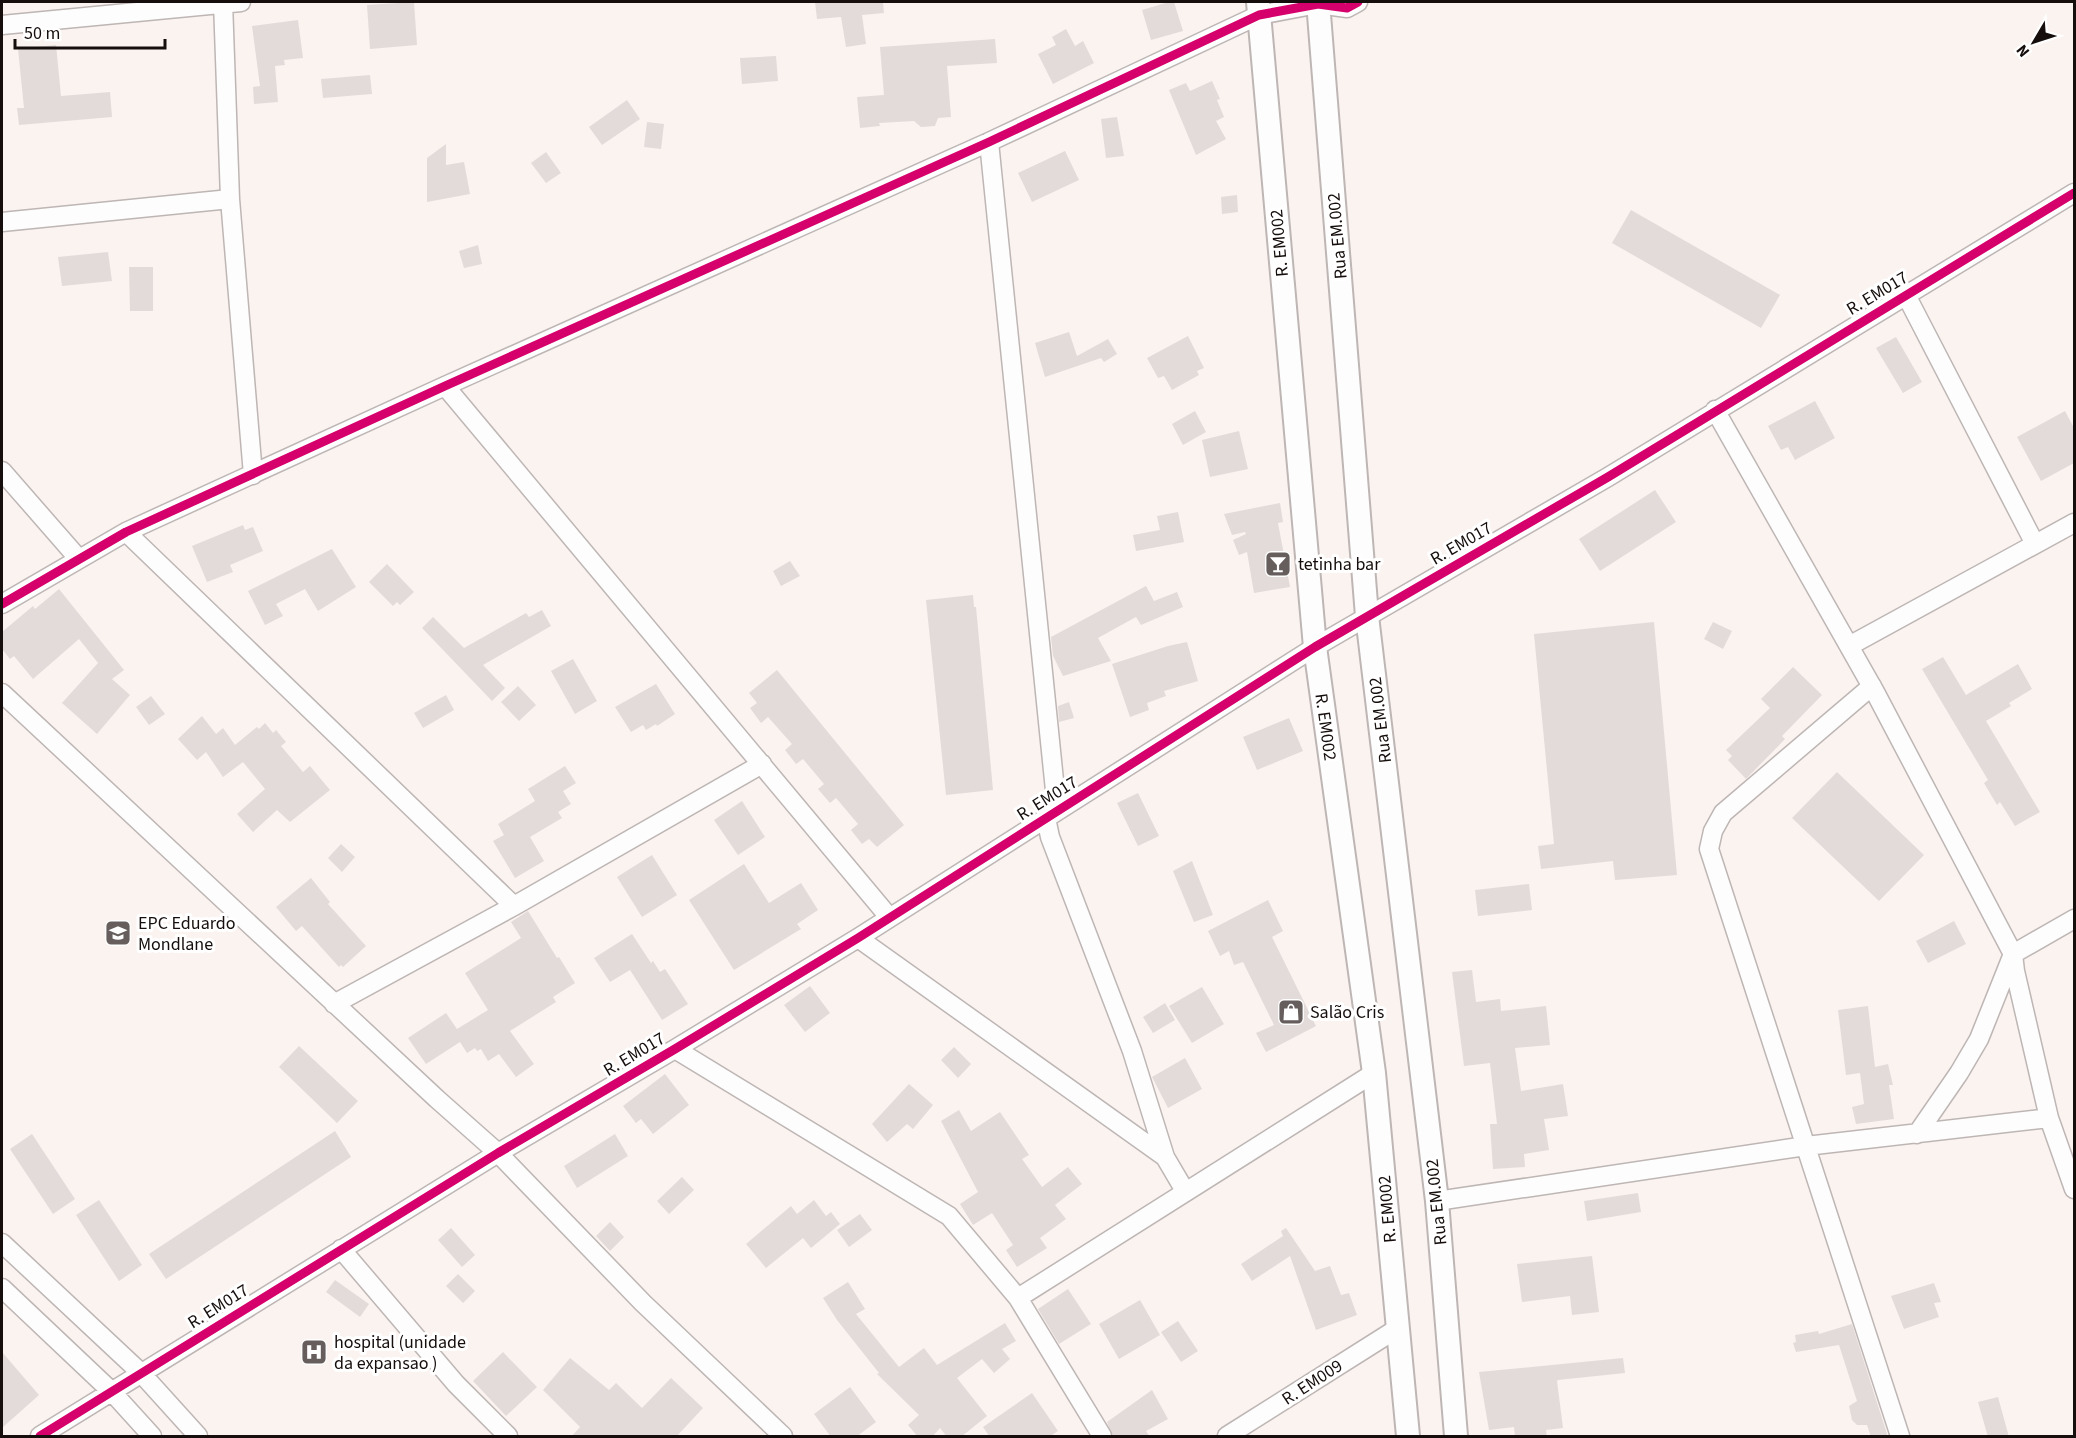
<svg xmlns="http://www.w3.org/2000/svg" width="2076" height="1438" font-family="'Source Sans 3',sans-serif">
<rect width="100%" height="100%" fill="#faf3f0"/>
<path fill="#e3dbda" d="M 414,2 L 417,45 L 370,49 L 367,5 Z
M 815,2 L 883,2 L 884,13 L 862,15 L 866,44 L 846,47 L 841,17 L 817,19 Z
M 1169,2 L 1174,2 L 1183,31 L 1151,40 L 1142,10 Z
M 298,20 L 303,58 L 284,60 L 285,65 L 275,66 L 278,102 L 254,104 L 253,87 L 260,86 L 252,26 Z
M 1066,29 L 1075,46 L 1083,41 L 1094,63 L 1053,84 L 1038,54 L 1056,45 L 1052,37 Z
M 995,39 L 997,63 L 947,66 L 951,117 L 938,118 L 935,126 L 921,127 L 914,121 L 879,123 L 880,126 L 860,128 L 857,97 L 884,95 L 880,47 Z
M 56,45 L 61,96 L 110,92 L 112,117 L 19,125 L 17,108 L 24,108 L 18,49 Z
M 776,56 L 778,81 L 742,84 L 740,58 Z
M 370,75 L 372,94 L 323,98 L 321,79 Z
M 1212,81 L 1220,99 L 1217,100 L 1224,117 L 1216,121 L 1226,139 L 1196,155 L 1169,90 L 1186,83 L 1190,91 Z
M 627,100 L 640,119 L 602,145 L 589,127 Z
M 1117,117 L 1124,156 L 1106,158 L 1101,119 Z
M 647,122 L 664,124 L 661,149 L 644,147 Z
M 446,144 L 446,165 L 464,162 L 470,194 L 427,202 L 427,158 Z
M 1065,151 L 1079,180 L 1032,202 L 1018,173 Z
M 546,152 L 561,173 L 546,183 L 531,163 Z
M 1237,195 L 1238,212 L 1222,214 L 1221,197 Z
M 1631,210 L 1780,295 L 1761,328 L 1612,243 Z
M 478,245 L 482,264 L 464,268 L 459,251 Z
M 108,252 L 112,281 L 62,286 L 58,257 Z
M 129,267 L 153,267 L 153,311 L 130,311 Z
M 1069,332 L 1077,356 L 1108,339 L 1117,354 L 1104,362 L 1101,358 L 1045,377 L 1035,343 Z
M 1188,336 L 1204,368 L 1197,371 L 1199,375 L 1172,390 L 1164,376 L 1158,378 L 1147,358 Z
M 1896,337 L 1922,382 L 1903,393 L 1876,348 Z
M 1815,401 L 1835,438 L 1795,460 L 1788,447 L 1781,450 L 1768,426 Z
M 1195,411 L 1206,432 L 1183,445 L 1172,424 Z
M 2065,411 L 2074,428 L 2074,463 L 2041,481 L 2017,437 Z
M 1239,431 L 1248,469 L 1210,477 L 1202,440 Z
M 1655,490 L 1676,522 L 1600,571 L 1579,539 Z
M 1280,503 L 1283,522 L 1278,523 L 1290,587 L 1254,593 L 1247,552 L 1239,555 L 1233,540 L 1246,534 L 1245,532 L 1232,535 L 1224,514 Z
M 1178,512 L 1184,542 L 1136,551 L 1133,535 L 1160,530 L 1157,516 Z
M 243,525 L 245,530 L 253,527 L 263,551 L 230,565 L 233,572 L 207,582 L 192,546 Z
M 332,549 L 356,587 L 318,611 L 305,589 L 276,604 L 283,616 L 265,625 L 248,591 Z
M 790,561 L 800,576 L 781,586 L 773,571 Z
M 387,564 L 414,592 L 400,605 L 397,602 L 393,606 L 369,582 Z
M 1146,586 L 1154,601 L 1177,592 L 1183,607 L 1141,625 L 1136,617 L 1098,638 L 1111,661 L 1063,676 L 1053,656 L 1051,637 Z
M 59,589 L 124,670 L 112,679 L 130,695 L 97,734 L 62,703 L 98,663 L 79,639 L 33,679 L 14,656 L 10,659 L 2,649 L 2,632 L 33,606 L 35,609 Z
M 973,595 L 974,607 L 976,607 L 993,790 L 946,795 L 926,600 Z
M 542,610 L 551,626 L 483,665 L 505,688 L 492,701 L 422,628 L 433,617 L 464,648 L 526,613 L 529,617 Z
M 1654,622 L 1677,875 L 1615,880 L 1613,861 L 1541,869 L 1538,846 L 1554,844 L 1534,634 Z
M 1713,622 L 1732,631 L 1723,649 L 1704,639 Z
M 1187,642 L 1198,681 L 1164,691 L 1166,696 L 1147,703 L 1149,710 L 1130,717 L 1112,664 L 1168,646 Z
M 1943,657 L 1966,695 L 2018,664 L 2032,689 L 2009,703 L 2011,706 L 1986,721 L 2040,812 L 2015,826 L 2000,802 L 1997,805 L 1984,783 L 1988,780 L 1922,669 Z
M 573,659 L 597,701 L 575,714 L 551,671 Z
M 1793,667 L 1822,695 L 1782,736 L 1785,739 L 1746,779 L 1728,760 L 1732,756 L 1726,750 L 1770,708 L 1761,699 Z
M 777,670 L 904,825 L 877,847 L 869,839 L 862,844 L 851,830 L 858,824 L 836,798 L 830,803 L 818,789 L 824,784 L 803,759 L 796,764 L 785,750 L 792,744 L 768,717 L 761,723 L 750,708 L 757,703 L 749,693 Z
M 656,684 L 675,714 L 657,726 L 656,724 L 646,730 L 643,725 L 631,732 L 615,707 Z
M 518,686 L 536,705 L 519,721 L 501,702 Z
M 446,695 L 454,710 L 423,728 L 414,713 Z
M 151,696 L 165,714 L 149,725 L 136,707 Z
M 1069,702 L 1074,718 L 1059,722 L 1058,706 Z
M 202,716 L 216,734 L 223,728 L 235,745 L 257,727 L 259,729 L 265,723 L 273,733 L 276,730 L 286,742 L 281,746 L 303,772 L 310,766 L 330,790 L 290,822 L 277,810 L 253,832 L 237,814 L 265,789 L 243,762 L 223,777 L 206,752 L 197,760 L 178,739 Z
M 1289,718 L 1303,751 L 1257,770 L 1243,737 Z
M 565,766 L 576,783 L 563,791 L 571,804 L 558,812 L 562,818 L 530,837 L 544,861 L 515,878 L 493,841 L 504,835 L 498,824 L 535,801 L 528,789 Z
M 1837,772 L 1924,855 L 1879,901 L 1792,818 Z
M 1138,793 L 1159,836 L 1138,846 L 1117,803 Z
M 742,801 L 765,837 L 738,855 L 714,820 Z
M 341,844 L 355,857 L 342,872 L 328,858 Z
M 652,855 L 677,895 L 642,917 L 617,877 Z
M 1192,861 L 1213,915 L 1194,922 L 1173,871 Z
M 744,864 L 769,903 L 801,883 L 818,910 L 797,924 L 801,929 L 734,970 L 689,900 Z
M 311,878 L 330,902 L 328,904 L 366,946 L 343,967 L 341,965 L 339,967 L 302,926 L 296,931 L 276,907 Z
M 1529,884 L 1532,910 L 1478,916 L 1475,890 Z
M 1268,900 L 1283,931 L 1272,937 L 1316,1026 L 1266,1052 L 1256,1033 L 1274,1025 L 1243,962 L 1234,965 L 1229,951 L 1220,956 L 1208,931 Z
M 528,911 L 557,958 L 559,957 L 575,983 L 553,997 L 556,1002 L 510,1031 L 534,1064 L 516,1077 L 499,1054 L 488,1061 L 481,1049 L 477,1051 L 475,1048 L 467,1053 L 460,1042 L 426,1064 L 408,1038 L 446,1013 L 457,1029 L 488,1010 L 465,973 L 521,938 L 511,922 Z
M 1954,921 L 1966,944 L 1928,963 L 1916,941 Z
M 632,934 L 651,963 L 653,961 L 660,972 L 665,969 L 688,1004 L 662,1020 L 630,970 L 610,982 L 594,958 Z
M 1472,970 L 1476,1002 L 1500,999 L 1501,1011 L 1546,1006 L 1550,1045 L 1515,1048 L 1521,1091 L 1563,1084 L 1568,1116 L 1544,1119 L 1549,1150 L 1524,1154 L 1525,1167 L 1493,1169 L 1490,1124 L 1497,1124 L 1490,1063 L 1464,1066 L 1452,972 Z
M 810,986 L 830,1013 L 805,1032 L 784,1005 Z
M 1202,987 L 1224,1024 L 1192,1043 L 1169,1006 Z
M 1165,1003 L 1175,1020 L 1153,1033 L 1143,1017 Z
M 1868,1006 L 1875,1067 L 1888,1064 L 1893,1085 L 1889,1085 L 1894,1119 L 1856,1124 L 1852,1107 L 1864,1104 L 1860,1073 L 1846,1075 L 1838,1010 Z
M 299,1046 L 358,1101 L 337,1123 L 279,1067 Z
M 954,1047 L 971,1064 L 958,1078 L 941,1060 Z
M 1185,1058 L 1202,1089 L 1168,1108 L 1152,1077 Z
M 665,1074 L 689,1105 L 653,1134 L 641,1119 L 636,1123 L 623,1106 Z
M 909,1084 L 933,1105 L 913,1129 L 907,1124 L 887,1142 L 872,1124 Z
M 959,1110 L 971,1131 L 1000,1112 L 1029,1155 L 1022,1159 L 1042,1187 L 1068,1167 L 1082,1184 L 1055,1205 L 1066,1219 L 1040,1238 L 1047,1248 L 1017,1267 L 1006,1250 L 1013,1245 L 992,1213 L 973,1225 L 960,1204 L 978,1192 L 941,1121 Z
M 335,1131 L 351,1157 L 166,1279 L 149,1254 Z
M 32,1134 L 75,1199 L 53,1214 L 10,1149 Z
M 615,1134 L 628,1156 L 577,1188 L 564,1166 Z
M 682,1177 L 694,1190 L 669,1214 L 657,1201 Z
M 1638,1193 L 1641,1212 L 1587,1221 L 1584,1201 Z
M 99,1200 L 142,1265 L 119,1281 L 76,1215 Z
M 814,1200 L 826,1216 L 831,1212 L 840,1224 L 811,1248 L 803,1238 L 766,1268 L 746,1244 L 791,1206 L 797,1214 Z
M 860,1214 L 872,1230 L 849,1247 L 837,1230 Z
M 610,1222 L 624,1237 L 610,1251 L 596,1236 Z
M 451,1228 L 475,1255 L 462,1267 L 438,1240 Z
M 1286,1228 L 1315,1271 L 1330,1266 L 1341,1295 L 1349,1293 L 1357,1315 L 1316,1330 L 1290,1256 L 1252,1281 L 1241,1264 L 1283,1236 L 1281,1231 Z
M 1592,1256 L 1599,1312 L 1572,1315 L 1570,1296 L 1522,1302 L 1517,1264 Z
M 458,1274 L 475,1291 L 463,1303 L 446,1286 Z
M 335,1280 L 369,1304 L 360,1317 L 326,1292 Z
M 848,1282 L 865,1309 L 856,1314 L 899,1367 L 924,1348 L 937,1365 L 1005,1323 L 1016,1341 L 1002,1349 L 1010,1359 L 994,1373 L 982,1359 L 957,1378 L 987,1416 L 961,1437 L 947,1437 L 940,1428 L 932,1437 L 918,1437 L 908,1425 L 919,1415 L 877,1374 L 879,1373 L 837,1320 L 823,1298 Z
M 1934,1283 L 1941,1302 L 1934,1303 L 1939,1317 L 1904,1329 L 1891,1296 Z
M 1068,1289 L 1091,1324 L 1059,1344 L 1038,1309 Z
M 1140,1300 L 1160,1335 L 1119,1359 L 1099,1324 Z
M 1178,1321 L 1198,1351 L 1181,1362 L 1161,1332 Z
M 1852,1324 L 1888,1437 L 1871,1437 L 1867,1425 L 1857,1425 L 1852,1420 L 1849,1406 L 1857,1401 L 1839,1345 L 1796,1352 L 1793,1343 L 1796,1342 L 1795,1335 L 1818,1331 L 1819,1334 Z
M 2,1352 L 39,1395 L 2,1428 Z
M 503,1352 L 537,1387 L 506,1416 L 473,1381 Z
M 570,1358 L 609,1390 L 616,1383 L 642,1408 L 671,1378 L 703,1408 L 676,1437 L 571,1437 L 580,1427 L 543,1390 Z
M 1623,1358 L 1625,1373 L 1558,1380 L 1557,1381 L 1563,1428 L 1546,1430 L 1547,1437 L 1515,1437 L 1514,1427 L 1489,1430 L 1479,1372 Z
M 850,1387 L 876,1422 L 856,1437 L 831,1437 L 814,1414 Z
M 1152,1390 L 1168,1419 L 1146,1431 L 1150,1437 L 1113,1437 L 1107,1422 Z
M 1032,1393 L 1058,1431 L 1049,1437 L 990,1437 L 983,1427 Z
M 1998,1397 L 2009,1437 L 1988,1437 L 1978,1402 Z"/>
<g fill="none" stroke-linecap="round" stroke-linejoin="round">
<defs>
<path id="minor" d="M 223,2 L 230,199 L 253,475
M 2,25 L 241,2
M 989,142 L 1057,810
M 2,222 L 230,199
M 1906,295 L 2035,544
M 445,386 L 889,917
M 1715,410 L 1875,692 L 2013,954 L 2015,971 L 2049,1118 L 2074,1189
M 2,471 L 78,558
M 126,532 L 514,906
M 2,604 L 126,532 L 445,386 L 989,142 L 1259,15 L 1318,4 L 1347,8 L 1358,2
M 1849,646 L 2074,523
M 1872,686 L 1723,813 L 1713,831 L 1709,849 L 1900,1436
M 2,693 L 437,1099 L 498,1153 L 643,1303 L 783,1436
M 1046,818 L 1050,837 L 1132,1051 L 1165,1157
M 858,938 L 1165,1157 L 1185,1191
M 334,1004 L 514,906 L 762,764
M 675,1049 L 949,1216 L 1018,1298 L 1102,1436
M 1917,1134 L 1959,1073 L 1979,1039 L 2013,954 L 2074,919
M 1437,1201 L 1806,1146 L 2049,1118
M 2,1243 L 141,1373 L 198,1436
M 341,1249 L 456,1384 L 508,1436
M 2,1288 L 112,1392 L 152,1436
M 1018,1298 L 1374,1073
M 40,1436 L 498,1153 L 675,1049 L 858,938 L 1315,647 L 1608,477 L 2074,193
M 1227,1436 L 1398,1328"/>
<path id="tertiary" d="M 1258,2 L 1315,647 L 1374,1073 L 1408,1436
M 1318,2 L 1367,616 L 1437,1201 L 1456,1436"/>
</defs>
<use href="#minor" stroke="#bdb6b4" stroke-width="21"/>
<use href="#tertiary" stroke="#bdb6b4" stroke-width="26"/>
<use href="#minor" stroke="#fefdfd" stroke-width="18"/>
<use href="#tertiary" stroke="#fefdfd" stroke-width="22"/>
<defs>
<path id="cycleway" d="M 2,604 L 126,532 L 445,386 L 989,142 L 1259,15 L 1318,4 L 1347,8 L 1358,2
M 40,1436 L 498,1153 L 675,1049 L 858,938 L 1315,647 L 1608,477 L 2074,193"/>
</defs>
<use href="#cycleway" stroke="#fff" stroke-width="13"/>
<use href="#cycleway" stroke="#d6006c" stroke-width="9"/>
</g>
<defs>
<symbol id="bar-square" viewBox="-11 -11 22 22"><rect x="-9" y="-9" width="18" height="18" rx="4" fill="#655e5c" stroke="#fff"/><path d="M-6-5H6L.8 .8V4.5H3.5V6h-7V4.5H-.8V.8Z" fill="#fff"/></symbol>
<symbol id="school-square" viewBox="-11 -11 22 22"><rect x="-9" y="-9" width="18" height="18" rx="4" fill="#655e5c" stroke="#fff"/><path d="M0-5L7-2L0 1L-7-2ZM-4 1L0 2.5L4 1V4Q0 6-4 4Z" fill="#fff"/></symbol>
<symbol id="shop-square" viewBox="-11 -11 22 22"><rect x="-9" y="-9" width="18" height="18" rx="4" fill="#655e5c" stroke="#fff"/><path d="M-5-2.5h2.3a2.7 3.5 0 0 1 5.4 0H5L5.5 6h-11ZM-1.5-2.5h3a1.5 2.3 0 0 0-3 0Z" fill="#fff"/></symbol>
<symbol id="hospital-square" viewBox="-11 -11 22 22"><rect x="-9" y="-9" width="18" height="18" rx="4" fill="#655e5c" stroke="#fff"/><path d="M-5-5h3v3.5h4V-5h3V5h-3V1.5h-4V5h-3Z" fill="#fff"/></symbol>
</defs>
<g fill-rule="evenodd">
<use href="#bar-square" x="1263" y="549" width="30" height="30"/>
<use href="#school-square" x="103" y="918" width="30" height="30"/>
<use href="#shop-square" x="1276" y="997" width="30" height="30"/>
<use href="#hospital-square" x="299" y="1337" width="30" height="30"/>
</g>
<g text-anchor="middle" stroke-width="6" stroke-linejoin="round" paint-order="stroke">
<g font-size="18" fill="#150e0c" stroke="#fff">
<text transform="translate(1337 236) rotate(-95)" y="6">Rua EM.002</text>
<text transform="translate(1279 243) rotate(-95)" y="6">R. EM002</text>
<text transform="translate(1877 293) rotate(-31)" y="6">R. EM017</text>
<text transform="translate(1461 543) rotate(-30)" y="6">R. EM017</text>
<text transform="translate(1380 720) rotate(-97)" y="6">Rua EM.002</text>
<text transform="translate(1326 727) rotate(82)" y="6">R. EM002</text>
<text transform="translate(1047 798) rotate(-32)" y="6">R. EM017</text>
<text transform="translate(634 1054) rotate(-31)" y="6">R. EM017</text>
<text transform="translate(1436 1202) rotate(-96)" y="6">Rua EM.002</text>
<text transform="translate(1387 1209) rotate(-95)" y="6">R. EM002</text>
<text transform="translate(218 1306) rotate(-32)" y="6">R. EM017</text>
<text transform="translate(1312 1382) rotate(-33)" y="6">R. EM009</text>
</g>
<g font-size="18" fill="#150e0c" stroke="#fff" text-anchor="start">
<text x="1298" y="570">tetinha bar</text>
<text x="138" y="929">EPC Eduardo<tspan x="138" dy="21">Mondlane</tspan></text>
<text x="1310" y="1018">Salão Cris</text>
<text x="334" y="1348">hospital (unidade<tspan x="334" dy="21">da expansao )</tspan></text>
</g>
</g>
<rect width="2076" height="1438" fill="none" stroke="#150e0c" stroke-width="6"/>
<g transform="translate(2034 42) rotate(231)" stroke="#ffffff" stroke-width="4.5" paint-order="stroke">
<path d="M0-4.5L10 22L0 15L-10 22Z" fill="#150e0c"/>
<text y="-9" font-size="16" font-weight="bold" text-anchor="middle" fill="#150e0c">N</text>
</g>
<path d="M15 39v9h150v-9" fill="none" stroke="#150e0c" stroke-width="3"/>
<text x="24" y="39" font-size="18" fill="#150e0c" stroke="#ffffff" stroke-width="4.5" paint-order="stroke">50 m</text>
</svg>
